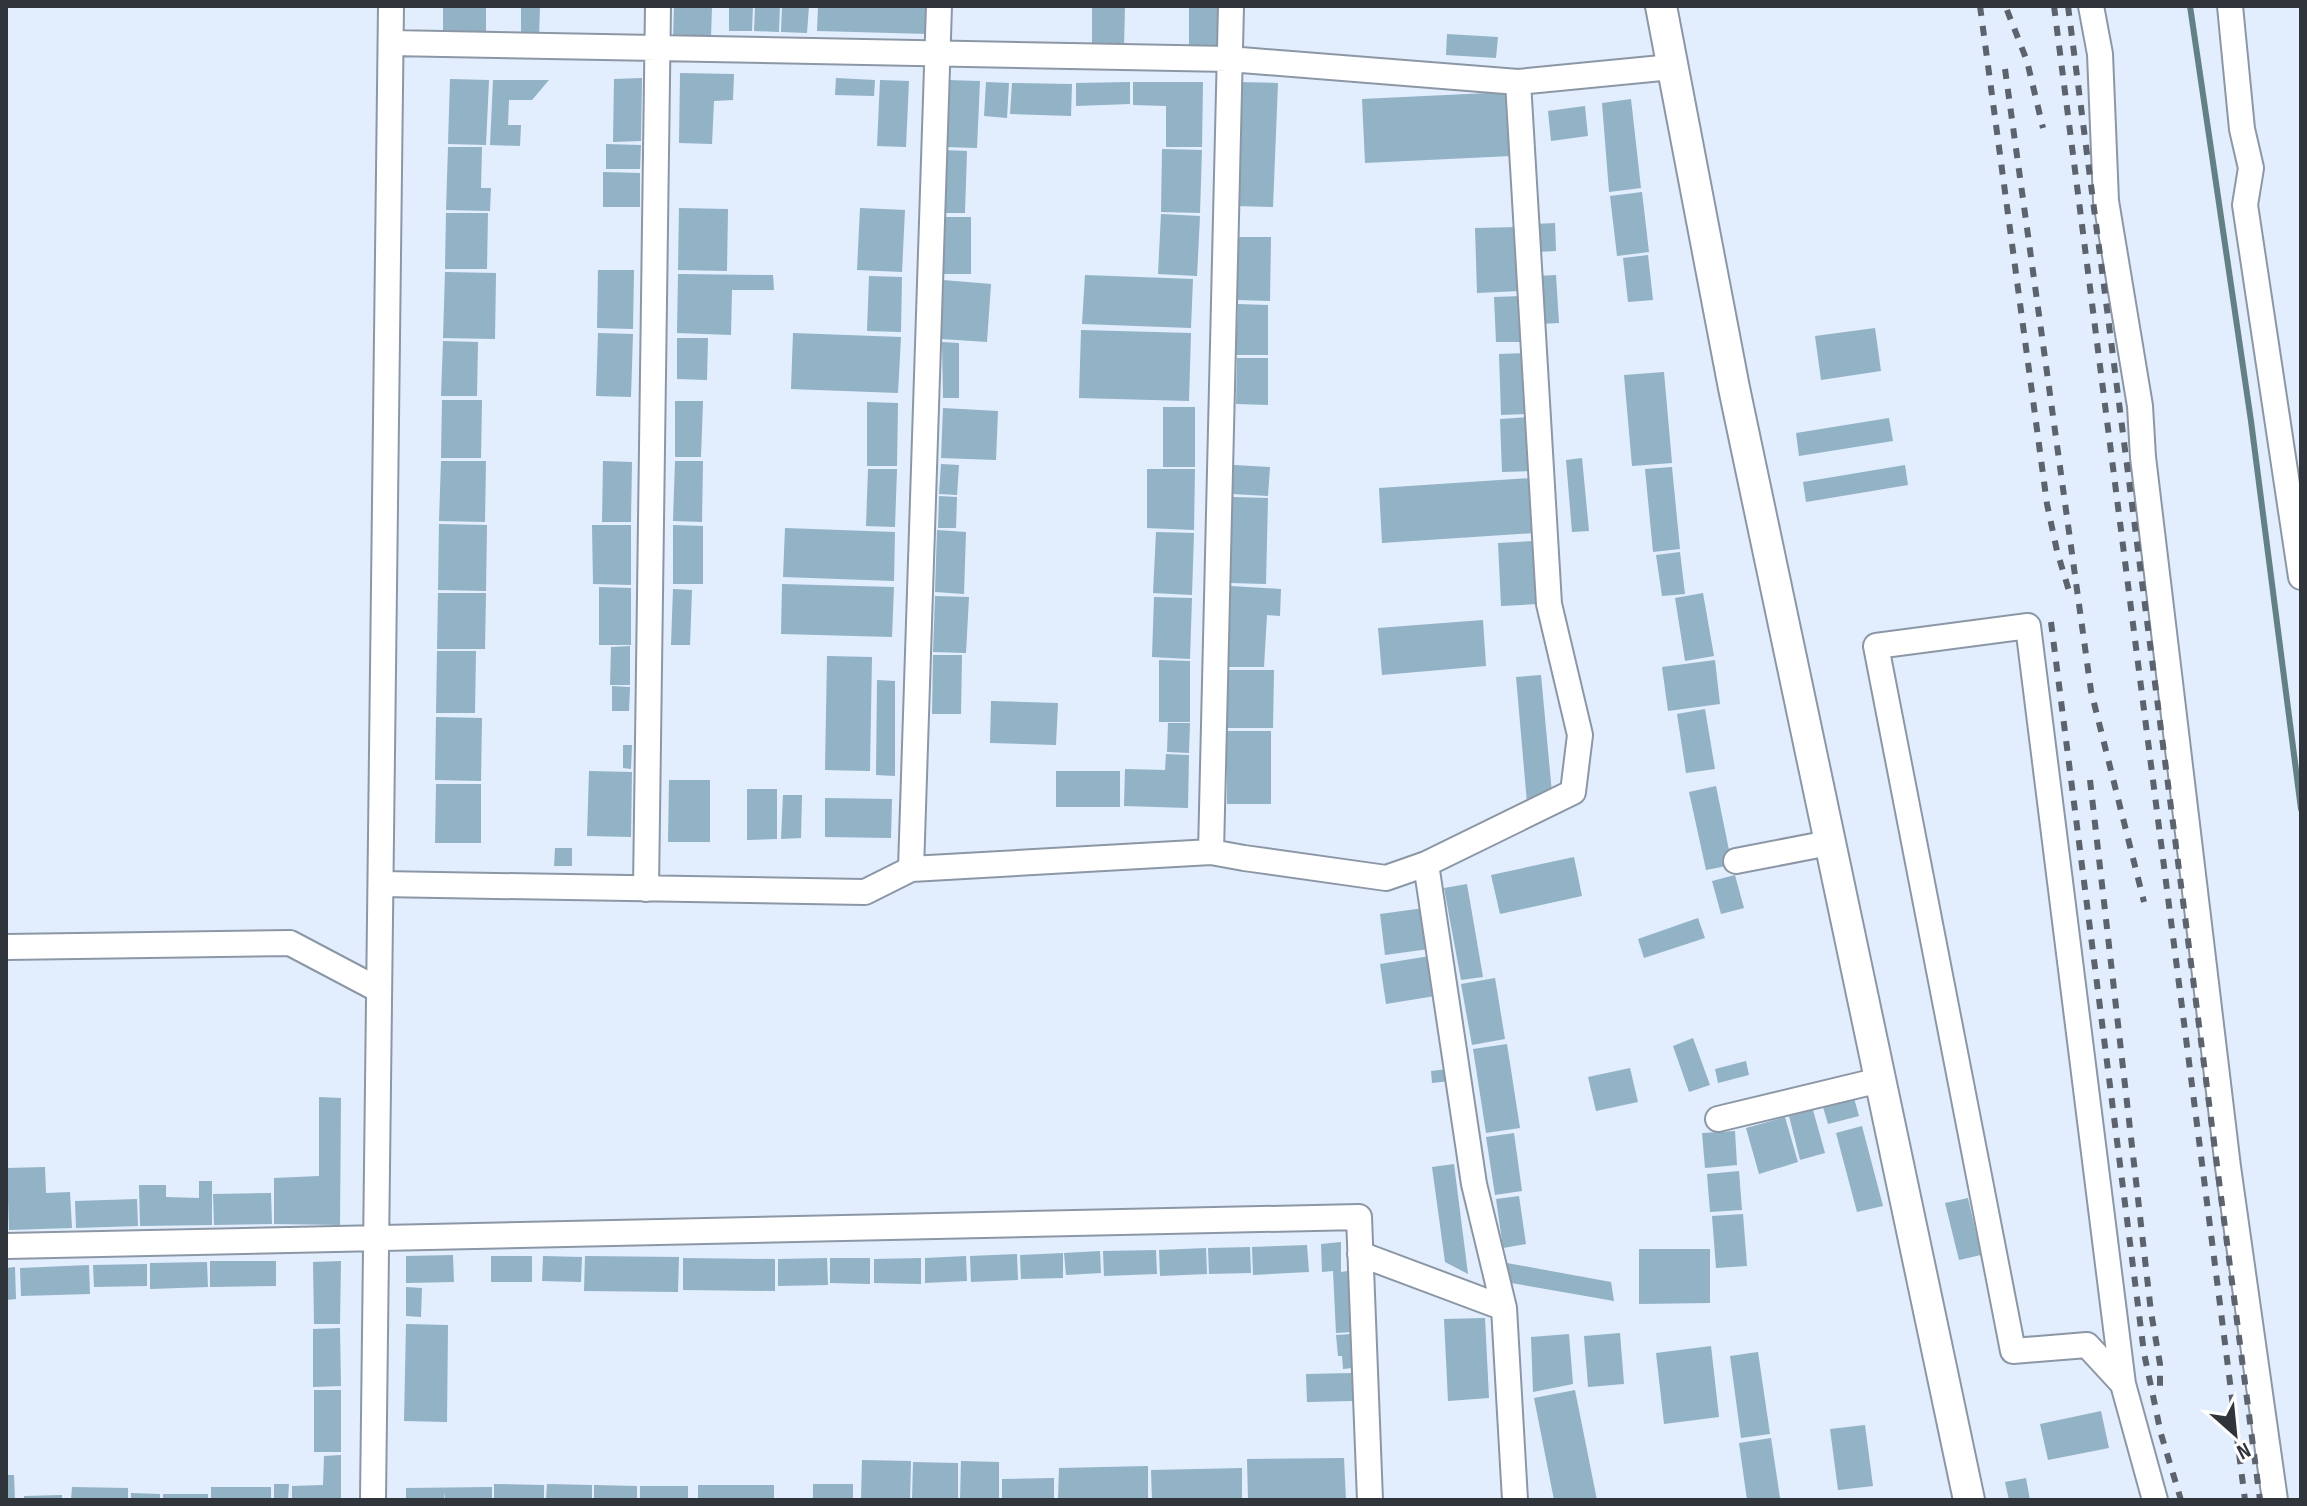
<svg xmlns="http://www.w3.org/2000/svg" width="2307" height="1506" font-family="'Sofia Sans Condensed',sans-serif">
<rect width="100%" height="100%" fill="#e2edfe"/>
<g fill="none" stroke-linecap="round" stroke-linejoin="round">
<path stroke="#628086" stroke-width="6" d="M 2190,6 L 2251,421 L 2301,809"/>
</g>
<path fill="#92b2c5" d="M 443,6 L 486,6 L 486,38 L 443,38 Z
M 521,6 L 540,6 L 539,39 L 521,39 Z
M 674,6 L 712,6 L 711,38 L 673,38 Z
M 729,6 L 753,6 L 752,31 L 729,31 Z
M 755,6 L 780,6 L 779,32 L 754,31 Z
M 782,6 L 809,6 L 807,33 L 781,32 Z
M 818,6 L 930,6 L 929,34 L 817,31 Z
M 1092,6 L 1125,6 L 1124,48 L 1092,48 Z
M 1189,6 L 1223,6 L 1222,52 L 1189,49 Z
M 1447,34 L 1498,37 L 1496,58 L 1446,55 Z
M 680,73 L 734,74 L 733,100 L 714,101 L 712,144 L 679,143 Z
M 642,78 L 641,141 L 613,142 L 614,79 Z
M 836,78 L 875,80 L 874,96 L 835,95 Z
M 450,79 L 489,80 L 486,145 L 448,144 Z
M 493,80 L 549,80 L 532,100 L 509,100 L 508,125 L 521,125 L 520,146 L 490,145 Z
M 880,80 L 909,81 L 906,147 L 877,146 Z
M 947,80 L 980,81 L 977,148 L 944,147 Z
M 986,82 L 1009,83 L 1007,118 L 984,116 Z
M 1130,82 L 1130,104 L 1076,106 L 1076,83 Z
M 1133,82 L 1203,82 L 1202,147 L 1166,147 L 1166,106 L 1133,105 Z
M 1239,82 L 1278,83 L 1273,207 L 1235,206 Z
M 1012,83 L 1072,84 L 1071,116 L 1010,114 Z
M 1509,92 L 1511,156 L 1365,163 L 1362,99 Z
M 1631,99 L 1641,188 L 1609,192 L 1602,103 Z
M 1585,106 L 1588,136 L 1551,141 L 1548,111 Z
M 606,144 L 641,145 L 640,169 L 606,169 Z
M 448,147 L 482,147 L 481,188 L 491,188 L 490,211 L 446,210 Z
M 1162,149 L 1202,150 L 1200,213 L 1161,212 Z
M 945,150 L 967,151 L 965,213 L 943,213 Z
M 603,172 L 640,173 L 640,207 L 603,207 Z
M 1642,192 L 1649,252 L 1617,256 L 1610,196 Z
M 679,208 L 728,209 L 727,271 L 678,270 Z
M 860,208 L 905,210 L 902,272 L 857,270 Z
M 446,213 L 488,213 L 487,269 L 445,269 Z
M 1161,214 L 1200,216 L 1197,276 L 1158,274 Z
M 943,217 L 971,217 L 971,274 L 943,274 Z
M 1555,223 L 1556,251 L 1536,252 L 1534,224 Z
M 1518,227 L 1520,291 L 1477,293 L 1475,228 Z
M 1239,237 L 1271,237 L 1270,301 L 1237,300 Z
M 1648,255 L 1653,300 L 1628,302 L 1623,258 Z
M 598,270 L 634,270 L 633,329 L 597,328 Z
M 445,272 L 496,273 L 495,339 L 443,338 Z
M 678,274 L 773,275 L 774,290 L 732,290 L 731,335 L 677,333 Z
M 1085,275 L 1193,279 L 1191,328 L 1082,324 Z
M 1556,275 L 1559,323 L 1538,324 L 1536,276 Z
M 869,276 L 902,277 L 901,332 L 867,331 Z
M 943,280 L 991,284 L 987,342 L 941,339 Z
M 1521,296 L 1524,342 L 1496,342 L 1494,297 Z
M 1238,304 L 1268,305 L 1268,355 L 1236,355 Z
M 1875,328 L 1881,371 L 1821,380 L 1815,336 Z
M 1081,330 L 1191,333 L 1189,401 L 1079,398 Z
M 598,333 L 633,334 L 631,397 L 596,396 Z
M 793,333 L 901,337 L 898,393 L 791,389 Z
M 677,338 L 708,338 L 707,380 L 677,379 Z
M 443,341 L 478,342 L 477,396 L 441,396 Z
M 942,342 L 959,343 L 959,398 L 943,398 Z
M 1525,353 L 1528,414 L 1501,415 L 1499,354 Z
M 1237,358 L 1268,358 L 1268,405 L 1236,404 Z
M 1664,372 L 1672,463 L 1632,466 L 1624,375 Z
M 442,400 L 482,400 L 481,458 L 441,458 Z
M 675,401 L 703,401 L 701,457 L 675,457 Z
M 867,402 L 898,403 L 897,466 L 867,466 Z
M 1163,407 L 1195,407 L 1195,467 L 1163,467 Z
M 943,408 L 998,411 L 996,460 L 941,458 Z
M 1528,417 L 1531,471 L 1502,472 L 1500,419 Z
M 1889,418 L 1893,441 L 1799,456 L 1796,433 Z
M 1582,458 L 1589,531 L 1572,532 L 1566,460 Z
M 441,461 L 486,461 L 485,522 L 439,521 Z
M 603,461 L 632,462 L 631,522 L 602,522 Z
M 675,461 L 703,461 L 702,522 L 673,521 Z
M 941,464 L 959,465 L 957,495 L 939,494 Z
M 1234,465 L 1270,467 L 1268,496 L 1232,494 Z
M 1905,465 L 1908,485 L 1806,502 L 1803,482 Z
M 1672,467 L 1680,549 L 1653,552 L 1645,469 Z
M 868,469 L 897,469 L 895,527 L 866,526 Z
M 1147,469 L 1195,469 L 1194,530 L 1147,528 Z
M 1531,478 L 1535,533 L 1382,543 L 1379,488 Z
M 939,496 L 957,497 L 956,528 L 938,528 Z
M 1233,497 L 1268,498 L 1266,584 L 1230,583 Z
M 439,524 L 487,525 L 486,591 L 438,590 Z
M 592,525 L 631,525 L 631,585 L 593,584 Z
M 673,525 L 703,526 L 703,584 L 673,584 Z
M 785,528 L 895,532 L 894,581 L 783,577 Z
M 937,530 L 966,532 L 964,594 L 935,592 Z
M 1156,532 L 1194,533 L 1192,595 L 1153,593 Z
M 1535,541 L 1538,604 L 1501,606 L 1498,543 Z
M 1680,552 L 1685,594 L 1662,596 L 1656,555 Z
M 782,584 L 894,587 L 892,637 L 781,634 Z
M 1231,586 L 1281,589 L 1280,616 L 1267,615 L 1264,667 L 1227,667 Z
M 599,587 L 631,588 L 631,645 L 599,645 Z
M 673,589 L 692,590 L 690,645 L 671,645 Z
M 438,593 L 486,593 L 485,649 L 437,649 Z
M 1703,593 L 1714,656 L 1685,661 L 1675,598 Z
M 935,596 L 969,597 L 966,653 L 933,652 Z
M 1154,597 L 1192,598 L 1190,659 L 1152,657 Z
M 1483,620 L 1486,666 L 1382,675 L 1378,628 Z
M 630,646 L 630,685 L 610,685 L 611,647 Z
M 437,651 L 476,651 L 475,713 L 436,713 Z
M 933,655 L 962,655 L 961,714 L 932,714 Z
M 827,656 L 872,657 L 870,771 L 825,770 Z
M 1159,660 L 1190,661 L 1190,722 L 1159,722 Z
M 1715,660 L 1720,704 L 1668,711 L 1662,667 Z
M 1227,670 L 1274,670 L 1273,728 L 1227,728 Z
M 1541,675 L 1552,793 L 1527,803 L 1516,677 Z
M 877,680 L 895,681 L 895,776 L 876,775 Z
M 612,686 L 630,687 L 629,711 L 612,711 Z
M 991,701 L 1058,703 L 1056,745 L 990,743 Z
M 1705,709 L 1715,769 L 1686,773 L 1677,714 Z
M 436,717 L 482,718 L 481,781 L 435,780 Z
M 1168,723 L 1190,723 L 1189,753 L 1167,752 Z
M 1227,731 L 1271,731 L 1271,804 L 1227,804 Z
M 623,745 L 632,745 L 631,769 L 623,768 Z
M 1166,754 L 1189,755 L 1188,808 L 1124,806 L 1125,769 L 1165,770 Z
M 589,771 L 632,772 L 631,837 L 587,836 Z
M 1056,771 L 1120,771 L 1120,807 L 1056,807 Z
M 669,780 L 710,780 L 710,842 L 668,842 Z
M 436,784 L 481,784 L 481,843 L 435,843 Z
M 1716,786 L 1732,865 L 1706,870 L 1689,792 Z
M 747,789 L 777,789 L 777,839 L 747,840 Z
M 783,795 L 802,795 L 801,838 L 781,839 Z
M 825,798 L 892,799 L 891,838 L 825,837 Z
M 555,848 L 572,848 L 572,866 L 554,866 Z
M 1574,857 L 1582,896 L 1500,914 L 1491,875 Z
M 1735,875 L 1744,908 L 1721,914 L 1712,881 Z
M 1467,884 L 1483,977 L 1461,980 L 1444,888 Z
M 1424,908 L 1429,949 L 1385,955 L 1380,914 Z
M 1698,918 L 1705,938 L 1644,958 L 1638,939 Z
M 1430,956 L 1435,996 L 1386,1004 L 1380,964 Z
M 1495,978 L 1505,1039 L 1472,1045 L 1461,984 Z
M 1693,1038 L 1710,1085 L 1689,1092 L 1673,1046 Z
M 1507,1044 L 1520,1128 L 1486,1133 L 1473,1049 Z
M 1746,1061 L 1749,1075 L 1718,1083 L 1715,1069 Z
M 1630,1068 L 1638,1102 L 1596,1111 L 1588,1077 Z
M 1448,1069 L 1450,1081 L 1432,1083 L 1431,1071 Z
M 319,1097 L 341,1098 L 340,1225 L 274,1224 L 274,1178 L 319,1176 Z
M 1854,1098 L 1859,1116 L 1828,1124 L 1823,1107 Z
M 1813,1110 L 1825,1153 L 1800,1160 L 1789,1116 Z
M 1785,1117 L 1798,1162 L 1759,1174 L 1746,1128 Z
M 1862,1126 L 1883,1206 L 1857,1212 L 1836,1133 Z
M 1735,1131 L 1737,1165 L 1705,1168 L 1702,1133 Z
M 1514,1133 L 1522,1191 L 1495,1195 L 1486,1137 Z
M 1454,1164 L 1468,1274 L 1445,1262 L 1432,1167 Z
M 45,1167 L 46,1193 L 70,1192 L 72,1228 L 9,1230 L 7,1168 Z
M 1739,1171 L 1742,1210 L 1710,1212 L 1707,1174 Z
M 199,1181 L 212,1181 L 212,1225 L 140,1226 L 139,1185 L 166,1185 L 166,1197 L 199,1198 Z
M 271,1193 L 272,1224 L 214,1225 L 213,1194 Z
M 1519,1196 L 1526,1244 L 1503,1248 L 1496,1199 Z
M 1968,1198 L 1981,1255 L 1959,1260 L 1945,1203 Z
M 137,1199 L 138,1226 L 76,1228 L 75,1201 Z
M 1743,1214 L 1747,1266 L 1716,1268 L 1712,1216 Z
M 1341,1242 L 1341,1272 L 1348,1271 L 1351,1332 L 1336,1333 L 1333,1271 L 1322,1272 L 1321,1244 Z
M 1307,1245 L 1309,1272 L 1253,1275 L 1252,1247 Z
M 1250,1247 L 1251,1273 L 1209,1274 L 1208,1248 Z
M 1206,1248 L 1207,1274 L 1160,1276 L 1159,1250 Z
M 1639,1249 L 1710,1249 L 1710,1303 L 1639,1304 Z
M 1156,1250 L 1157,1274 L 1104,1276 L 1103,1251 Z
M 1100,1251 L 1101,1273 L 1066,1275 L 1064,1253 Z
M 1063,1253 L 1063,1278 L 1021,1279 L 1020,1255 Z
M 1017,1254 L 1018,1280 L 971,1282 L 970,1256 Z
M 453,1255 L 454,1282 L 406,1283 L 406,1256 Z
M 491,1256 L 532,1256 L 532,1282 L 491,1282 Z
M 543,1256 L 582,1257 L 581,1282 L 542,1281 Z
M 585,1256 L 679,1257 L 678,1292 L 584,1291 Z
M 966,1256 L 967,1281 L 925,1283 L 925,1258 Z
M 683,1258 L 775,1259 L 775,1291 L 683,1290 Z
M 827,1258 L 828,1285 L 778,1286 L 778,1259 Z
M 830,1258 L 870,1258 L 870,1284 L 830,1283 Z
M 921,1258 L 921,1284 L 874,1283 L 874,1259 Z
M 210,1261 L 276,1261 L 276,1286 L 210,1287 Z
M 341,1261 L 340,1324 L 314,1324 L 313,1262 Z
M 207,1262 L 208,1287 L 150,1289 L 150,1263 Z
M 1507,1263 L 1611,1282 L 1614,1301 L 1511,1283 Z
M 147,1264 L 147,1286 L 94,1287 L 93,1265 Z
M 89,1265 L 90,1294 L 21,1296 L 20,1268 Z
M 15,1267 L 16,1299 L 6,1300 L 6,1268 Z
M 406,1287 L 422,1288 L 421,1317 L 406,1316 Z
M 1485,1318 L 1489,1398 L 1448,1401 L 1444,1319 Z
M 406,1324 L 448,1325 L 447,1422 L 404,1421 Z
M 340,1328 L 341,1386 L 313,1387 L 313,1329 Z
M 1620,1333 L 1624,1384 L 1588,1387 L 1584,1336 Z
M 1351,1334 L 1352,1368 L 1343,1369 L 1342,1356 L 1338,1356 L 1336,1335 Z
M 1569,1334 L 1573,1384 L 1533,1392 L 1531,1337 Z
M 1711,1346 L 1719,1417 L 1664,1424 L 1656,1353 Z
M 1758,1352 L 1770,1434 L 1741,1438 L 1730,1356 Z
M 1353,1373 L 1353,1401 L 1307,1402 L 1306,1374 Z
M 314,1390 L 341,1390 L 341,1452 L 314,1452 Z
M 1575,1390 L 1597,1500 L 1554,1500 L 1534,1398 Z
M 2101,1411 L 2109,1448 L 2048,1460 L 2040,1424 Z
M 1865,1425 L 1873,1486 L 1838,1490 L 1830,1429 Z
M 1771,1438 L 1780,1498 L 1747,1500 L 1739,1443 Z
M 341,1455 L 341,1500 L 292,1500 L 292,1486 L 323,1485 L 324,1456 Z
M 1344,1458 L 1346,1500 L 1248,1500 L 1247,1459 Z
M 862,1460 L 911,1461 L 910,1500 L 861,1500 Z
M 961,1461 L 999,1462 L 999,1500 L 960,1500 Z
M 913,1462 L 958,1463 L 958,1500 L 912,1500 Z
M 1148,1466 L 1148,1500 L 1058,1500 L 1059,1468 Z
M 1242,1468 L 1242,1500 L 1152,1500 L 1151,1470 Z
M 6,1475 L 14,1475 L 15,1500 L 6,1500 Z
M 1054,1478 L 1054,1500 L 1002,1500 L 1002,1479 Z
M 2026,1478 L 2030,1500 L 2009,1500 L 2005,1482 Z
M 274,1484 L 289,1484 L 288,1500 L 274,1500 Z
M 494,1484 L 544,1485 L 544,1500 L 494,1500 Z
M 547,1484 L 592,1485 L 592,1500 L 546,1500 Z
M 813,1484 L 853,1484 L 853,1500 L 813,1500 Z
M 594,1485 L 637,1486 L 637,1500 L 594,1500 Z
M 698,1485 L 774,1485 L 774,1500 L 698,1500 Z
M 640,1486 L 688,1486 L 688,1500 L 640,1500 Z
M 72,1487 L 128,1488 L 128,1500 L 71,1500 Z
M 211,1487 L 271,1487 L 271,1500 L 211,1500 Z
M 492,1487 L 492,1500 L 445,1500 L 444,1492 L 444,1500 L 406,1500 L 406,1488 Z
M 131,1493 L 160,1494 L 160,1500 L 131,1500 Z
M 163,1494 L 208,1494 L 208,1500 L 163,1500 Z
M 62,1495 L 62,1500 L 24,1500 L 24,1496 Z"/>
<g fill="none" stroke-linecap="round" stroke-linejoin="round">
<defs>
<path id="minor" d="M 2091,6 L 2100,54 L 2106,201 L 2140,406 L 2143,457 L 2228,1167 L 2275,1500
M 2230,6 L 2242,129 L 2251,168 L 2245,205 L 2301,577
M 391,43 L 1229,59 L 1518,82 L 1672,67
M 1211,852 L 1231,6
M 1736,861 L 1829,843
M 1426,864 L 1474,1184 L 1504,1308 L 1515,1500
M 911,869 L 939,6
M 381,884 L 865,892 L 911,869 L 1211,852 L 1244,858 L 1386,878 L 1426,864 L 1573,792 L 1580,735 L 1549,604 L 1518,82
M 646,889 L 658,6
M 6,947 L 290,943 L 379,990
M 1718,1119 L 1880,1080
M 6,1246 L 1359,1217 L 1370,1500
M 1360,1254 L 1504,1308
M 2123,1384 L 2087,1345 L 2013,1351 L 1876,646 L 2028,626 L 2123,1384 L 2155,1500
M 373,1500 L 391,6"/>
<path id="major" d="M 1661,6 L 1734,388 L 1969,1500"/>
</defs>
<use href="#minor" stroke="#8c97a6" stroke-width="28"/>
<use href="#major" stroke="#8c97a6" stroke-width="34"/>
<use href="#minor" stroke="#fff" stroke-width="24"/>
<use href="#major" stroke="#fff" stroke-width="30"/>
<path stroke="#5d636d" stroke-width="6" stroke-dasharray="10 10" stroke-linecap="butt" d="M 1980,6 L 2047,504 L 2057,551 L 2069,591
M 2054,6 L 2245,1500
M 2068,6 L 2260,1500
M 2007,10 L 2027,61 L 2043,128
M 2005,69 L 2091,691 L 2144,902
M 2051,622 L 2144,1353 L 2161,1434 L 2181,1500
M 2090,780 L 2151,1312 L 2160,1364 L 2160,1392"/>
</g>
<rect width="2307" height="1506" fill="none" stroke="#30343b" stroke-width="16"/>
<g transform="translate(2235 1434) rotate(153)" stroke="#ffffff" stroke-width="6" paint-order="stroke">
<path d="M0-6L14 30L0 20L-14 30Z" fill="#30343b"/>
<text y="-12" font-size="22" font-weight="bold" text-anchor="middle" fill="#30343b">N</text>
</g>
</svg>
